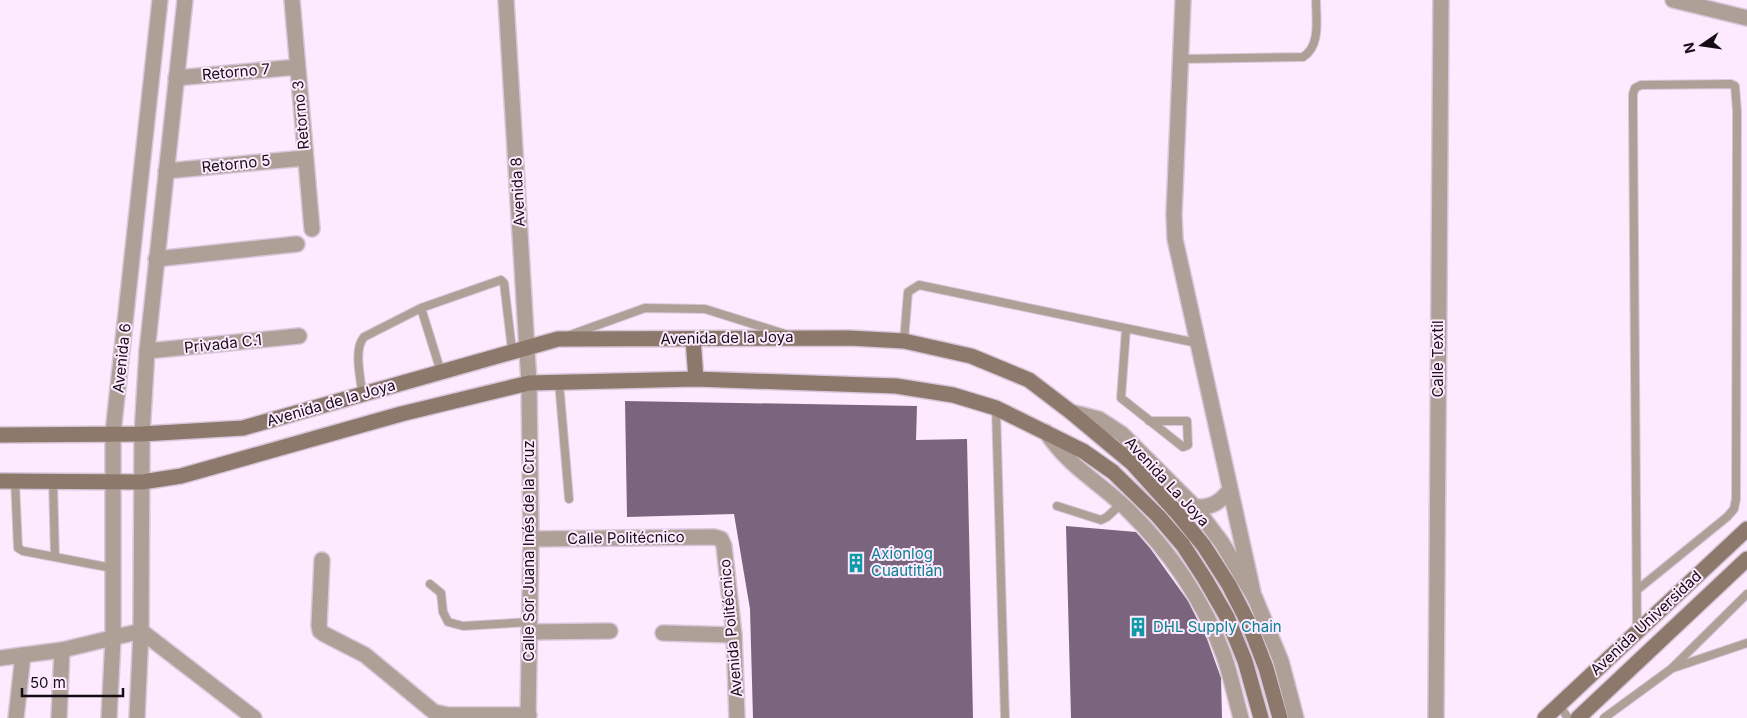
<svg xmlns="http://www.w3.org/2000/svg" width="1747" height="718" font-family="Inter,sans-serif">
<rect width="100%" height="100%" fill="#fdeaff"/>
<path fill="#7b647d" d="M 625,401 L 917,406 L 916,440 L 967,439 L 973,718 L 753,718 L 750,609 L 734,514 L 627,517 Z
M 1066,526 L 1136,532 L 1150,548 L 1188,601 L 1207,639 L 1221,678 L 1222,718 L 1071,718 Z"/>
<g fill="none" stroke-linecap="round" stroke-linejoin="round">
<defs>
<path id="service" d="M 1181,59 L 1303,57 C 1321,46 1316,19 1316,0
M 421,308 L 501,280 L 504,283 L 512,350
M 1126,329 L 1121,398 L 1183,447 L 1188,445 L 1187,421 L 1149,421
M 570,335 L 645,308 L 705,309 L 785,334
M 904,341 L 908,292 L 919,285 L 1197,343
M 559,382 L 569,499
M 362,394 C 361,377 353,350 364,337 L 421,308 L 441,372
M 996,408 L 1005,718
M 15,481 L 18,548 L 23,551 L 112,568
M 53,481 L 55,557
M 1057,506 L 1101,520 L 1107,517 L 1121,504
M 430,584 L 441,593 L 443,612 L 448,622 L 463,626 L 530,622
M 1637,590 L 1727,517 L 1734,509 L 1736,499 L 1737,111 L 1735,86 L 1731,84 L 1641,85 L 1635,88 L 1633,94 L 1633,111 C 1634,284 1635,457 1637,630
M 1673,668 L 1747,643
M 1559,705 L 1568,718
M 1604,718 L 1671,669 L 1747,594"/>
<path id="minor" d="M 292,0 L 312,229
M 506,0 L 529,383
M 1183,0 L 1174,214 L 1175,239 L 1253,592
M 1673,0 L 1747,18
M 176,78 L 297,67
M 166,171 L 305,158
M 156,259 L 297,244
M 147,351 L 299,336
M 1195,507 C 1211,508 1219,503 1230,490
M 322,560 L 319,625 L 320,631 L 324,634 L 365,655 L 434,712 L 448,715 L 529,715
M 141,631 L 254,718
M 529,632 L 610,631
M 663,633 L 734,635
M 16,718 L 23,655
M 59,718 L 62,650
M 528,718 L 531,539
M 1436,718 L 1441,0"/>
<path id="tertiary" d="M 529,383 L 531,539 L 714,537 L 721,539 L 724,546 L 734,635 L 737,718
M 1071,412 L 1099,419 L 1122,434 L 1195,507 L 1222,543 L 1255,598 L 1281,661 L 1296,718
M 1046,432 C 1069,467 1099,482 1128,510 C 1169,550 1204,601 1224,656 C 1231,676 1235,697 1241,718
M 0,658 L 62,650 L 141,631
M 109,718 L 113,639 L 113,433 L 160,0
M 137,718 L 141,631 L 142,434 L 147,351 L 185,0"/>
<path id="secondary" d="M 693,339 L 696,379
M 0,435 L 142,434 L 243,428 L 558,339 L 849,338 L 904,341 L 971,356 L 1029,380 L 1071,412 L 1132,463 L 1178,514 L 1204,546 L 1229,585 L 1249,624 L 1266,668 L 1280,718
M 0,481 L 142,482 L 181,476 L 401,414 L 529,383 L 696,379 L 896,386 L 953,395 L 996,408 L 1083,451 L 1113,472 L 1158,516 L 1183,545 L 1205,579 L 1227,617 L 1245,661 L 1261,718
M 1545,718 L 1747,529
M 1578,718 L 1747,559"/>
</defs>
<use href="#service" stroke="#d8c7da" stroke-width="10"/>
<use href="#minor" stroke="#d8c7da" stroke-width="18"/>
<use href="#tertiary" stroke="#d8c7da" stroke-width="18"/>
<use href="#secondary" stroke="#d8c7da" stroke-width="18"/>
<use href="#service" stroke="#aea097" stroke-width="8"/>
<use href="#minor" stroke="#aea097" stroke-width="15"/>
<use href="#tertiary" stroke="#aea097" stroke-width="15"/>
<use href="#secondary" stroke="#8d796c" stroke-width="15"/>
</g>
<defs>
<symbol id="building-bare" viewBox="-9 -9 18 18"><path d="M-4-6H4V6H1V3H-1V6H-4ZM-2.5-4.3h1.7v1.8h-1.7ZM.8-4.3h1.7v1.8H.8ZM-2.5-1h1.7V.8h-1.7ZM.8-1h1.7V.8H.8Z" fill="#0f9aa8" stroke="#fdeaff" stroke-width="2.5" paint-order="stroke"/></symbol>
</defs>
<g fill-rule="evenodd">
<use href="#building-bare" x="842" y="549" width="28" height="28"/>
<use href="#building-bare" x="1124" y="613" width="28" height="28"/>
</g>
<g text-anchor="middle" stroke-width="4" stroke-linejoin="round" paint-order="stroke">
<g font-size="15" fill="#150d16" stroke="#fdeaff">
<text transform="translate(236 72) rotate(-5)" y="5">Retorno 7</text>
<text transform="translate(301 115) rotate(-95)" y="5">Retorno 3</text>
<text transform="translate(236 164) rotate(-6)" y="5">Retorno 5</text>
<text transform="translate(518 192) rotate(-93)" y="5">Avenida 8</text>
<text transform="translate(727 338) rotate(-1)" y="5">Avenida de la Joya</text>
<text transform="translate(223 344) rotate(-6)" y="5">Privada C.1</text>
<text transform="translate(122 358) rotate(-84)" y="5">Avenida 6</text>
<text transform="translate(1438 359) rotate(-90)" y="5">Calle Textil</text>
<text transform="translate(331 403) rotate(-16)" y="5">Avenida de la Joya</text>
<text transform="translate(1167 482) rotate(47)" y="5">Avenida La Joya</text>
<text transform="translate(626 538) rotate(-1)" y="5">Calle Politécnico</text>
<text transform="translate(529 551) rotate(-90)" y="5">Calle Sor Juana Inés de la Cruz</text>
<text transform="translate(1646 623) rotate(-43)" y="5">Avenida Universidad</text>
<text transform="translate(731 628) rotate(-95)" y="5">Avenida Politécnico</text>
</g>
<g font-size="15" fill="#0d838f" stroke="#fdeaff" text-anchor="start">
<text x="871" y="559">Axionlog<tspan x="871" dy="17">Cuautitlán</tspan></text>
<text x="1153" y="632">DHL Supply Chain</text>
</g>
</g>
<g transform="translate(1702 45) rotate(257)" stroke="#fdeaff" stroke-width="4" paint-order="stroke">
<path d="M0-4L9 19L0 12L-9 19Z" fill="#150d16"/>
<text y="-8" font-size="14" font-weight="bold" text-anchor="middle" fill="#150d16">N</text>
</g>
<path d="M22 688v8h101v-8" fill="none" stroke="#150d16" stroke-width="2.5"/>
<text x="30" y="688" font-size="15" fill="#150d16" stroke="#fdeaff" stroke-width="4" paint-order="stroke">50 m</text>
</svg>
